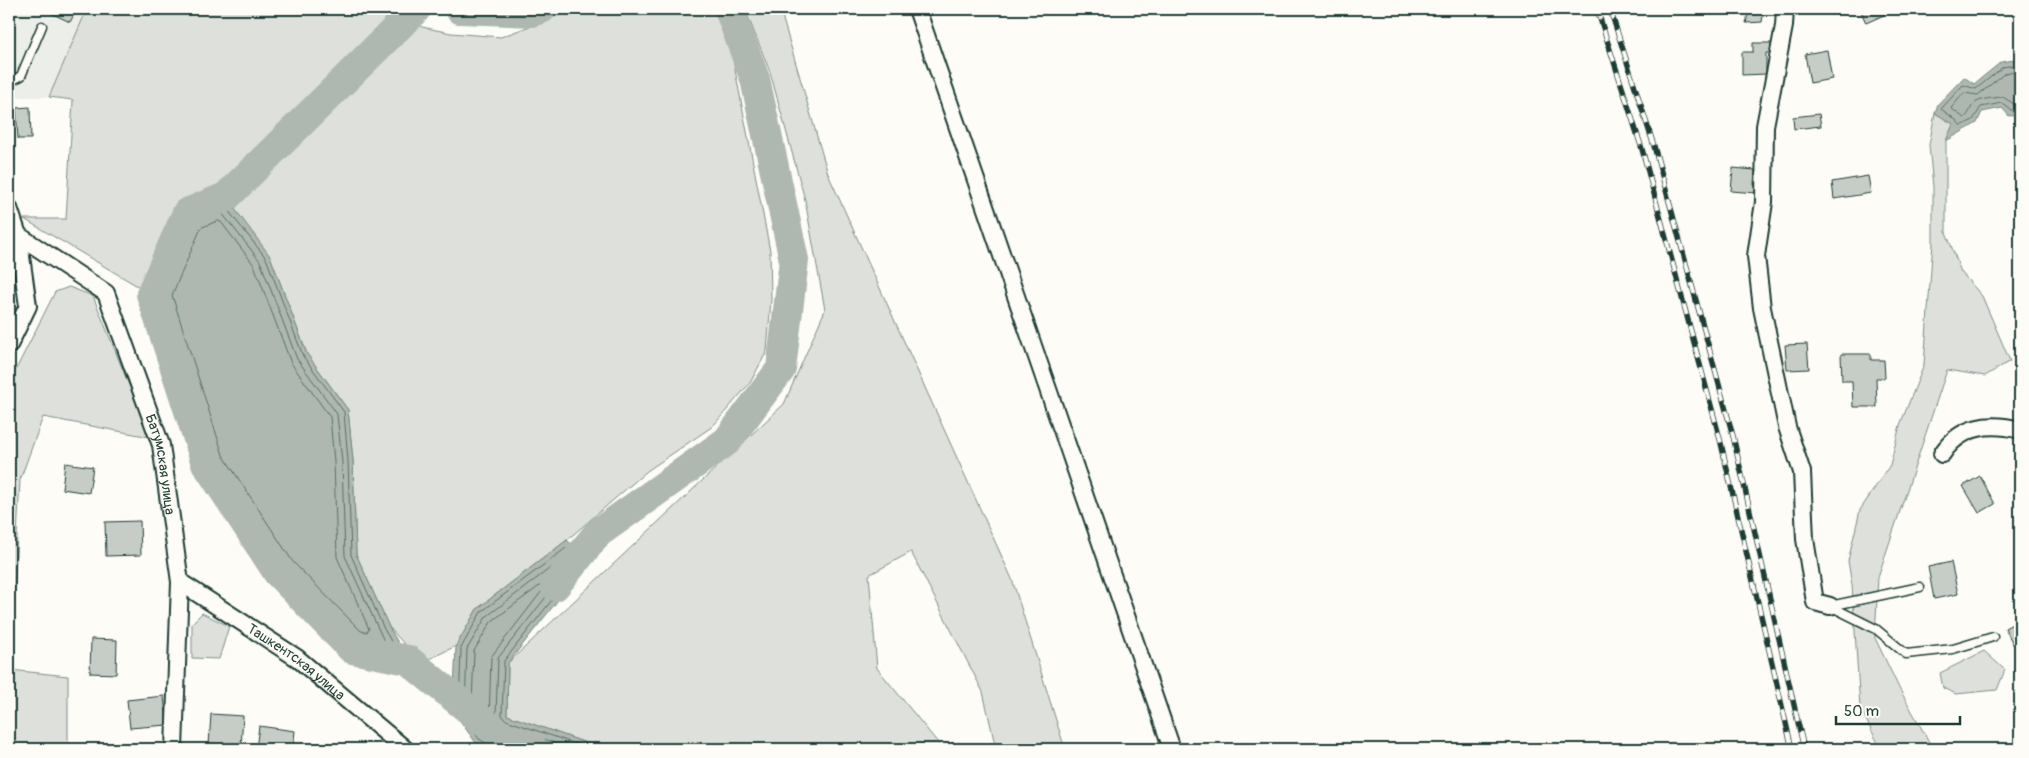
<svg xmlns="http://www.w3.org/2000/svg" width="2029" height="758" font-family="Pangolin,sans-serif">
<rect width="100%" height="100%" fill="#fdfcf7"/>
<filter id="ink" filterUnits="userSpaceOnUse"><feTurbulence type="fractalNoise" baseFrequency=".02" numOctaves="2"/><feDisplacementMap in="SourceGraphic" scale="10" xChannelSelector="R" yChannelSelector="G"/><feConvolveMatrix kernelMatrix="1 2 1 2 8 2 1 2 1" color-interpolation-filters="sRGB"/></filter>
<g filter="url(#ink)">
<path fill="#eceee9" d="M 9,9 L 87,9 L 49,97 L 9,97 Z"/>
<path fill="#dde0db" stroke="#7e8e88" d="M 87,9 L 399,9 L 422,27 L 451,33 L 501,37 L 575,9 L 719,9 L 732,54 L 770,251 L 771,299 L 767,351 L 750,383 L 713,426 L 647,471 L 567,540 L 477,609 L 456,646 L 421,663 L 389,627 L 356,554 L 353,461 L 348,410 L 307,354 L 270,256 L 187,213 L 151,294 L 24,219 L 66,219 L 73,100 L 49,97 Z
M 745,9 L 780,9 L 828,174 L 1012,579 L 1065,749 L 996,749 L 983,692 L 911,552 L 869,575 L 877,668 L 943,749 L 603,749 L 507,715 L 508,663 L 784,404 L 825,310 L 805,200 L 770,72 Z
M 1935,113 L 1954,124 L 1946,141 L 1946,232 L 1961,272 L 1982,296 L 2010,361 L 1985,376 L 1947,370 L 1878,577 L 1875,638 L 1899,688 L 1933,749 L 1881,749 L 1860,708 L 1852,585 L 1848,561 L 1860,510 L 1890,465 L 1900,425 L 1924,365 L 1933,242 L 1933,187 L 1929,145 Z
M 69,287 L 93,296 L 150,437 L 43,417 L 20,480 L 10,670 L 68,676 L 68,749 L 9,749 L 9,383 L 55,292 Z
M 202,613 L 229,626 L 219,659 L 192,658 L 192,623 Z
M 1984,651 L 2005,670 L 1997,690 L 1956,694 L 1943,688 L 1940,673 Z"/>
<path fill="#aeb8b1" stroke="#75877f" d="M 2020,59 L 2020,115 L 2009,116 L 2002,108 L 1982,112 L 1977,123 L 1946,141 L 1953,124 L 1935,113 L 1938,104 L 1964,77 L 1974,84 L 2001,62 Z
M 226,197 L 270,256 L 307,354 L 348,410 L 353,461 L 356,554 L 389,627 L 408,660 L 352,649 L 278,573 L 206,463 L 151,294 L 187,213 Z
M 567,540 L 589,561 L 508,663 L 507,715 L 603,749 L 489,749 L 476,743 L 453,711 L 456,646 L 477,609 Z"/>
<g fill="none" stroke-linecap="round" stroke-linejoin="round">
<path stroke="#586e66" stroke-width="1" d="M 2020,64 L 2003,67 L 1976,89 L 1963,85 L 1941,109 L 1956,120 L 1961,126 L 1973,120 L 1981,107 L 2002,103 L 2011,110 L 2020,110
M 2020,70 L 2005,73 L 1978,95 L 1964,93 L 1951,108 L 1964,118 C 1970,114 1969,109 1974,104 C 1980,98 1995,98 2003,97 L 2014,104 L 2020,104
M 223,204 L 266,258 L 303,356 L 344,412 L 348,461 L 351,555 L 384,629 L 395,648 L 394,652 L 355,644 L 282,570 L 211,461 L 157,295 L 190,218 Z
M 221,212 L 260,261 L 297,359 L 337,414 L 342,462 L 345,556 L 383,639 L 381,643 L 358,638 L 287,566 L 217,459 L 164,295 L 195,223 Z
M 218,221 L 221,222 L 254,265 L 291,363 L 330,417 L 334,462 L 337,557 L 369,629 L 367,632 L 361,631 L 293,562 L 223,455 L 172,295 L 201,228 Z
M 544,583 L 545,587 L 491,657 L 489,721 L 486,724 L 472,705 L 474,651 L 491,622 Z
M 490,749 L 488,744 L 479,739 L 459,710 L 461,648 L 481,612 L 566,548 L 581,563 L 504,661 L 502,715 L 506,720 L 590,749
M 496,749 L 494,741 L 484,734 L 465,708 L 467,649 L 486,617 L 566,556 L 572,564 L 498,658 L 496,715 L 498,721 L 504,726 L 573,749
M 504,749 L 500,736 L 503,734 L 549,749"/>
<path stroke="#aeb8b1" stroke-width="30" d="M 416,9 L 226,197 L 187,213 L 151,294 L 206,463 L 278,573 L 352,649 L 408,660 L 505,739 L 533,749
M 460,9 L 533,12 L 541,9
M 555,586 L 598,533 L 727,441 L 781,369 L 794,260 L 755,79 L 729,9"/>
</g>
<path fill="#c6cdc7" stroke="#1f3d34" d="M 42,9 L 77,9 L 70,22 Z
M 1749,9 L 1764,9 L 1762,22 L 1746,23 Z
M 1860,9 L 1882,9 L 1884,15 L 1866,23 Z
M 1753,43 L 1776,43 L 1776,53 L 1766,53 L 1766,74 L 1742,75 L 1742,52 L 1753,52 Z
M 1827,50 L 1832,79 L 1810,83 L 1805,54 Z
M 30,107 L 31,139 L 18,139 L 16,108 Z
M 1819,114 L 1821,126 L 1794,129 L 1793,117 Z
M 1733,168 L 1755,170 L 1754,185 L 1757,186 L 1757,193 L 1731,191 Z
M 1868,176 L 1871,193 L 1834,199 L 1832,182 Z
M 1807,344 L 1809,369 L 1787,370 L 1785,345 Z
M 1841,354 L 1871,354 L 1871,360 L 1884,360 L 1885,378 L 1876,378 L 1877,407 L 1853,407 L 1852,381 L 1842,381 Z
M 65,463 L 93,467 L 89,493 L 62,489 Z
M 1980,476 L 1995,504 L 1979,513 L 1963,486 Z
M 140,521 L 141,555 L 106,556 L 105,522 Z
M 1951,562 L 1958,594 L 1934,599 L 1928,567 Z
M 2020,620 L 2020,642 L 2014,646 L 2005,628 Z
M 91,639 L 117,640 L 116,674 L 90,673 Z
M 164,696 L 167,725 L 130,728 L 127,700 Z
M 211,714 L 243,716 L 241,747 L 209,745 Z
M 259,726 L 295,731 L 293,749 L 256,749 Z"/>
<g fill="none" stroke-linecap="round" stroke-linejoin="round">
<defs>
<path id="lane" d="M 9,82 L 21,76 L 42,26
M 1830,606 L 1876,629 L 1906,654 L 1953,649 L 1993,637
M 1830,606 L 1920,587"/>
<g id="street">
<path d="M 917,9 L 1172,749"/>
<path d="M 1785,9 L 1784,26 L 1765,126 L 1764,202 L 1756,256 L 1762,308 L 1787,427 L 1802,472 L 1805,539 L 1815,602 L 1830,606"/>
<path d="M 9,208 L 18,235 L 28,306 L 9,345"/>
<path id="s1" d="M 18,235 L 106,293 L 161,445 L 180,582 L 174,749"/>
<path d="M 1942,454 C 1960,426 1989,422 2020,430"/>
<path id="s2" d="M 180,582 L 297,658 L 405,749"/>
</g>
</defs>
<use href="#lane" stroke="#1f3d34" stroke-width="11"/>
<use href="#street" stroke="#1f3d34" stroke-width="20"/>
<use href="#lane" stroke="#fdfcf7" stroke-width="8"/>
<use href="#street" stroke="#fdfcf7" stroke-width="16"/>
<defs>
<path id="rail" d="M 1597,9 L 1642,149 L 1720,439 L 1792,749
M 1610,9 L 1654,146 L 1733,436 L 1804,749"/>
</defs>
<use href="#rail" stroke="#1f3d34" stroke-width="5.5"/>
<use href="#rail" stroke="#fdfcf7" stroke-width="4" stroke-dasharray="11" stroke-linecap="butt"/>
</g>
</g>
<g text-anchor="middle" stroke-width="4" stroke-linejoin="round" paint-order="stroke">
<g font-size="14" fill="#1f3d34" stroke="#fdfcf7">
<text dy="5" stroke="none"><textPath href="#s1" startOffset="286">Батумская улица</textPath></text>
<text dy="5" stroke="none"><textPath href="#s2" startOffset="141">Ташкентская улица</textPath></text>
</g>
</g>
<rect width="2029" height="758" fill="none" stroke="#fdfcf7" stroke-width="30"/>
<rect x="15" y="15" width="1999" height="728" fill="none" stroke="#1f3d34" stroke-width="2" filter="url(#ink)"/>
<path d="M1836 716v8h124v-8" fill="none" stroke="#1f3d34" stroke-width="2.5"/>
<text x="1844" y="716" font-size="15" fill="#1f3d34" stroke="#fdfcf7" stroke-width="4" paint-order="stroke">50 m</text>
</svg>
